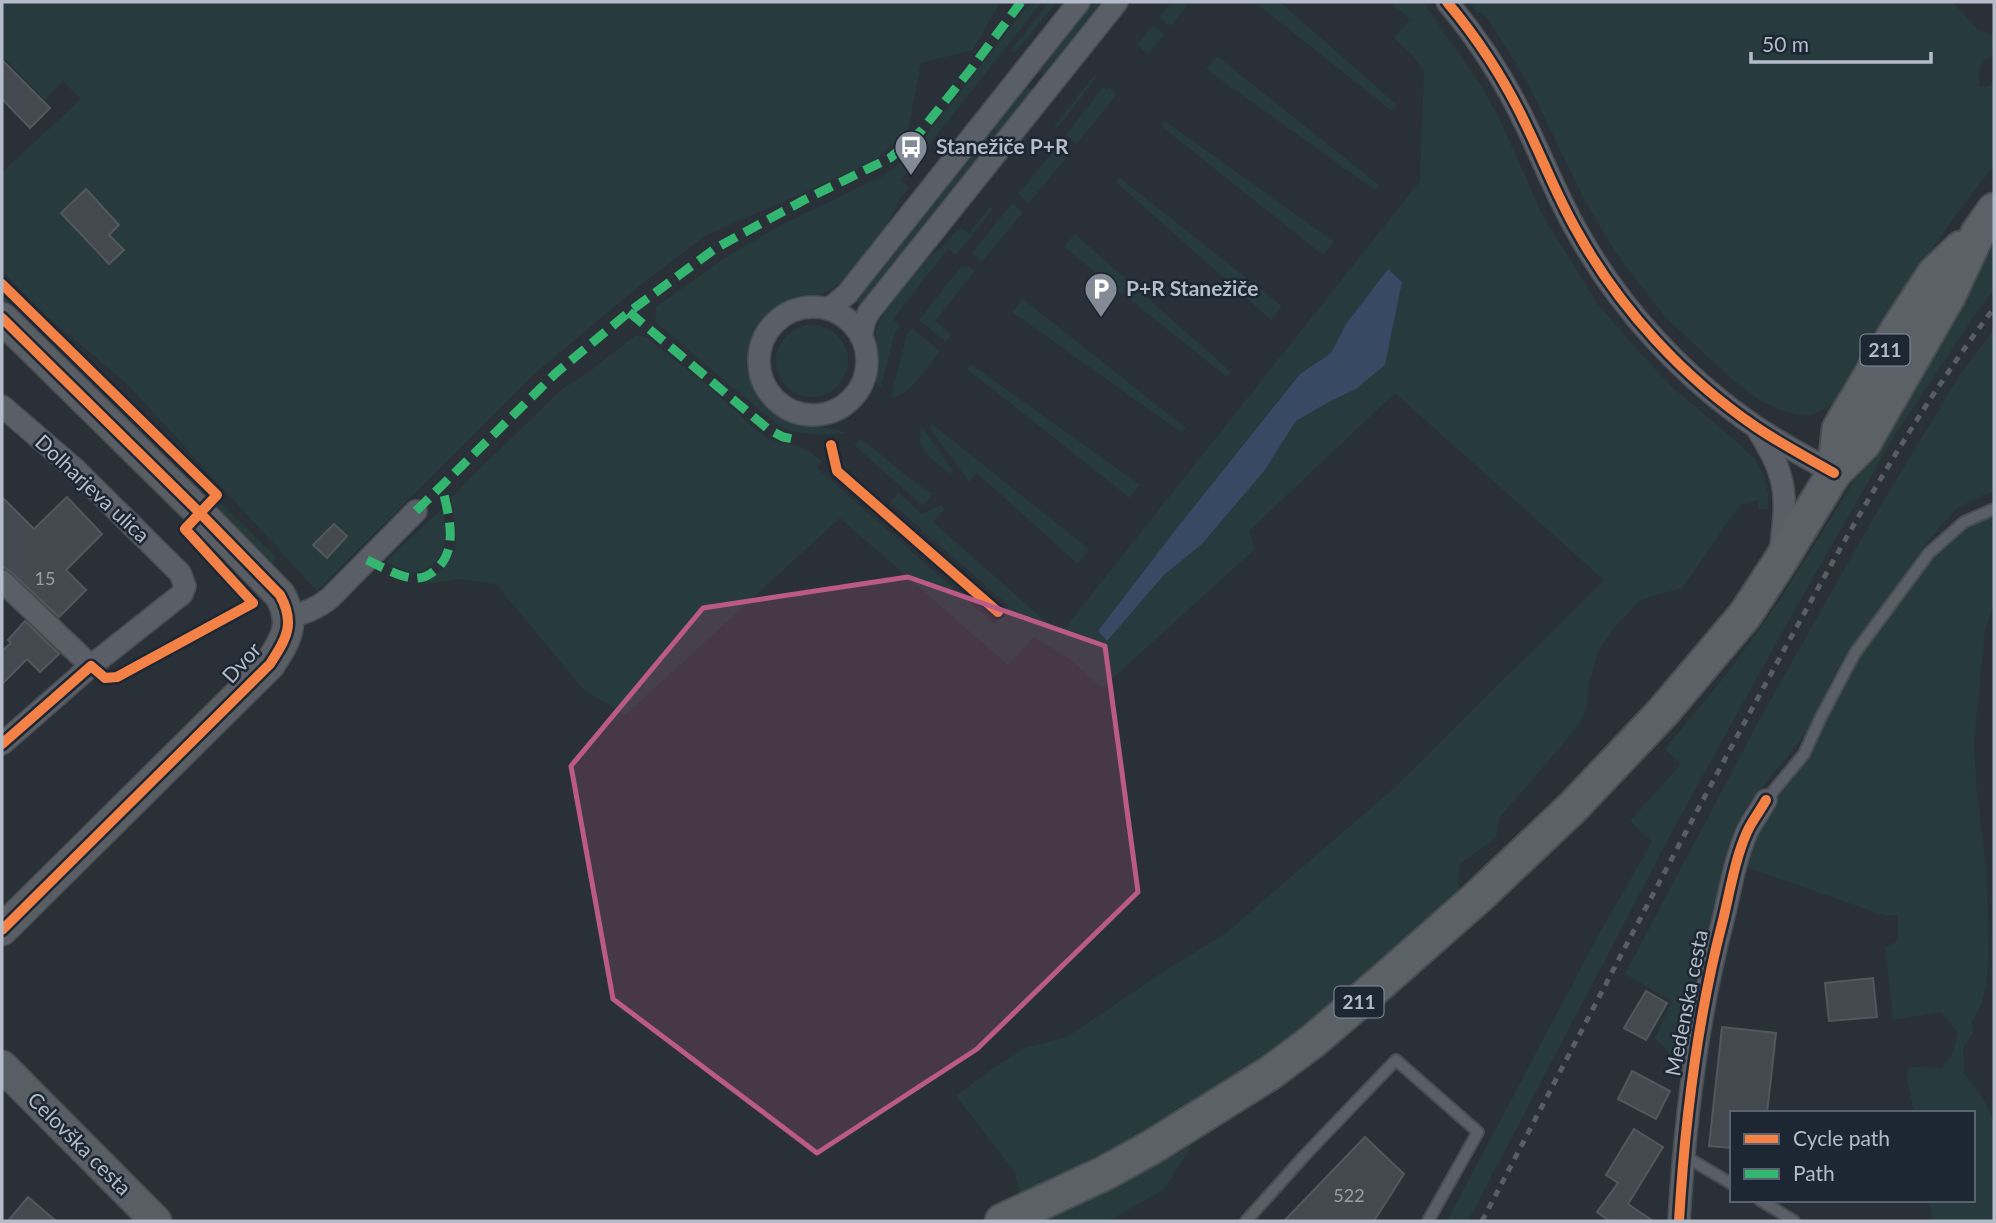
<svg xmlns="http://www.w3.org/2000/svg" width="1996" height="1223" font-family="Lato,sans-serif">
<rect width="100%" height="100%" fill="#2a3038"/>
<path fill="#273a3e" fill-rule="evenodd" d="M 2,2 L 1000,2 L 973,50 L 921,63 L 908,130 L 873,162 L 705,236 L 638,287 L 533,375 L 317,591 L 127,384 L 42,312 L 2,271 L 2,172 L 81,99 L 63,81 L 45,100 L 2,56 Z
M 1031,2 L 1042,2 L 901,180 L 909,187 C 896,203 891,221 880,238 C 871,250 860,264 850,275 C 842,283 828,292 818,295 C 804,298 795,295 782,303 C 736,327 736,397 783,420 C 804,430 823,424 846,433 C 822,435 801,437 779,426 L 655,322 L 656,307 L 726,257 L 781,225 L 883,176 L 912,153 Z
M 1049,2 L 1057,2 L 1015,53 L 1011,50 Z
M 1089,2 L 1107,2 L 1047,77 L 1036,68 Z
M 1172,2 L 1190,2 L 1171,26 L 1159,17 Z
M 1259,2 L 1280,2 L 1397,105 L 1392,111 L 1257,4 Z
M 1390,2 L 1422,2 L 1424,3 L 1482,87 L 1500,120 L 1543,216 L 1598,304 L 1633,345 L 1672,387 L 1736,441 L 1755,459 L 1764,477 L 1768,493 L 1768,509 L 1758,509 L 1758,500 L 1740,505 L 1682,588 L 1640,600 L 1614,628 L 1598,652 L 1590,680 L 1585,713 L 1569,737 L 1499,818 L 1496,838 L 1459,865 L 1458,881 L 1460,893 L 1286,1043 L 1117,1150 L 1020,1196 L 1015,1172 L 956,1096 L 998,1065 L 1025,1048 L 1067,1037 L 1166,970 L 1226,933 L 1393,789 L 1604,580 L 1395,393 L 1249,531 L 1255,549 L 1102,688 L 1071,660 L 1034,637 L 1008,665 L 840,518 L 625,715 L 584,690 L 496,584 L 460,579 L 421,585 C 464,556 458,546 451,498 L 469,479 L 561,390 L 590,371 L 636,335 L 647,338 L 709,387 L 754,428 L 769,439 L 786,444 L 799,446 L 809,451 L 822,461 L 817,468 L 994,624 L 1009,606 L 890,502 L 899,493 L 922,514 L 941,505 L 944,509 L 933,522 L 1060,634 L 1420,181 L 1424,70 L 1412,55 L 1394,38 L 1410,19 ZM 1388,269 L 1402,282 L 1385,365 L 1356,389 L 1329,402 L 1296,421 L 1265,470 L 1202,544 L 1164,575 L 1107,641 L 1098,631 L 1173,533 L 1300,374 L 1331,353 L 1346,324 Z
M 1469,2 L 1953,2 L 1977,29 L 1994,36 L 1994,55 L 1986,59 L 1978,70 L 1980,87 L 1989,86 L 1994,79 L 1994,165 L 1948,226 L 1888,316 L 1837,401 L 1813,415 L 1798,415 L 1780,410 L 1759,400 L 1733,380 L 1666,318 L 1636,280 L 1614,250 L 1583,197 L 1527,82 L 1488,19 L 1481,12 L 1478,13 Z
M 1153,25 L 1164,34 L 1148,54 L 1137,45 Z
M 1217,56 L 1379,185 L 1375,190 L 1206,69 Z
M 1094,76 L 1096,78 L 1057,128 L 1054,126 Z
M 1024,83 L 1035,92 L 863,307 L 852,298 Z
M 1103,87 L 1107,90 L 1109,87 L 1117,94 L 1077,144 L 1066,135 Z
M 1165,121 L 1334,242 L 1323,255 L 1161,126 Z
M 1059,144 L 1070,153 L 1029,203 L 1018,194 Z
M 1120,178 L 1282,306 L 1271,320 L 1116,182 Z
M 1012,203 L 1023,212 L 982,262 L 972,253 Z
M 990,207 L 993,209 L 956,255 L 948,249 L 893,319 L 900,326 L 895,332 L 880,390 L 876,380 L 876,331 L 884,311 L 915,268 L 942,247 L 960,227 L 969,234 Z
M 1075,234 L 1231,372 L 1227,377 L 1064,247 Z
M 1994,238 L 1994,290 L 1971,321 L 1893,438 L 1789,620 L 1680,817 L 1468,1221 L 1447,1221 L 1600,932 L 1652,842 L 1630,821 L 1681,764 L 1665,749 L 1729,671 L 1779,601 L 1843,499 Z
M 962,265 L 966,268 L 968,265 L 975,271 L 935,321 L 952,335 L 946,342 L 919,320 Z
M 2,289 L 169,453 L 163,459 L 2,301 Z
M 1023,299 L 1186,428 L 1182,433 L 1012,312 Z
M776 361a36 36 0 1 1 72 0a36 36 0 1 1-72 0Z
M 912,328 L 940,351 C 929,364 909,398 891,397 L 907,334 Z
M 1994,329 L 1994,492 L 1983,495 L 1956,509 L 1930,539 L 1837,670 L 1806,733 L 1750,802 L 1713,911 L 1695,997 L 1685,1057 L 1682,1060 L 1678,1061 L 1655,1038 L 1672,1001 L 1625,974 L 1763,713 L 1871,522 L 1959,376 Z
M 971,364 L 1140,485 L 1130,498 L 967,369 Z
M 932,424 L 1089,549 L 1078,564 L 977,473 L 969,482 L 929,427 Z
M 922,426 L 953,471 L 950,474 C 936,462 912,448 922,426 Z
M 860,439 C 886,456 906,479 933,494 L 923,506 L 854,445 Z
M 221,503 L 277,558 L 271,565 L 214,510 Z
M 443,508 C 444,518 447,531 445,541 C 443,555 433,570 417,572 C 406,573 395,566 386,561 Z
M 1994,515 L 1994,601 L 1985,632 L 1974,742 L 1976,782 L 1986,866 L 1989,955 L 1986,985 L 1981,1006 L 1972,1021 L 1974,1031 L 1963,1049 L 1965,1074 L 1984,1100 L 1994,1121 L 1994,1221 L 1932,1221 L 1929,1200 L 1973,1200 L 1973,1113 L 1914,1113 L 1906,1074 L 1911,1067 L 1942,1068 L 1953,1053 L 1958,1033 L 1941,1012 L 1893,1020 L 1885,947 L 1898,941 L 1898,915 L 1886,916 L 1746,867 C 1753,818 1793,785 1816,743 C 1821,734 1824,723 1829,713 C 1838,694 1848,675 1859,656 C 1866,642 1877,630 1887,617 C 1916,578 1947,534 1994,515 Z
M 227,560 L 255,587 L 246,590 L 223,564 Z
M 1192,1146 L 1163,1190 L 1109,1221 L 1048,1221 L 1065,1209 Z"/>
<path fill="#384963" d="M 1388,269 L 1402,282 L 1385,365 L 1356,389 L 1329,402 L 1296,421 L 1265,470 L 1202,544 L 1164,575 L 1107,641 L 1098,631 L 1173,533 L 1300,374 L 1331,353 L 1346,324 Z"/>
<path fill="#444950" stroke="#52575f" stroke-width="2" d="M 2,60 L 50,108 L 30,128 L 2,99 Z
M 86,189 L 119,225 L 109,235 L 124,250 L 109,264 L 61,213 Z
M 2,497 L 34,529 L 67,497 L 102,534 L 66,570 L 86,590 L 59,617 L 11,572 L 2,566 Z
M 334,524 L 347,536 L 327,558 L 313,545 Z
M 25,621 L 59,654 L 40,672 L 27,659 L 2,684 L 2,651 L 11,643 L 8,640 Z
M 1873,978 L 1877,1017 L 1829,1021 L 1825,983 Z
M 1646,991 L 1667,1003 L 1646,1040 L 1624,1028 Z
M 1722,1027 L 1776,1033 L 1767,1113 L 1732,1113 L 1732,1148 L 1709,1146 Z
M 1632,1071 L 1670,1091 L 1656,1119 L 1618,1099 Z
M 1634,1129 L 1663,1147 L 1628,1204 L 1653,1221 L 1609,1221 L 1597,1212 L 1618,1183 L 1606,1175 Z
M 1365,1137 L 1404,1174 L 1374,1221 L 1284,1221 Z
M 28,1197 L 56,1221 L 8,1221 Z"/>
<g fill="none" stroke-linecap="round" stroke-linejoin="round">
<defs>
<path id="lane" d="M 1766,800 L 1804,754 L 1821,717 L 1855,653 L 1929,553 L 1964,522 L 1994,509
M 1683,1155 L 1732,1184
M 1760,1200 L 1794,1221
M 1246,1221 L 1306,1154 L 1396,1060 L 1478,1132 L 1428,1221"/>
<path id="street" d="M 1447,2 C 1479,40 1506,82 1527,127 C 1544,162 1558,199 1578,233 C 1620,309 1684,378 1756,427 C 1781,444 1808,458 1834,473
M759 361a54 54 0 1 1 108 0a54 54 0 1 1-108 0Z
M 829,309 L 847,294 L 1079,2
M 861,337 L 864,322 L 869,312 L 1117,2
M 2,406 L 75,469 L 180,573 L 185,586 L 182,594 L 91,666 L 2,744
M 1758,430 C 1766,444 1776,459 1780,475 C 1788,499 1783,528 1780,553
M 2,581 L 91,666
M 288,617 C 305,613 316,609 330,598 L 416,511
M 1679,1221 C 1685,1119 1697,1019 1723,920 C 1730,891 1735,859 1747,832 C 1752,821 1760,811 1766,800"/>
<path id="secondary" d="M 2,318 L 200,513 L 280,595 C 296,624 286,639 270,664 L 2,930
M 2,1066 L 156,1221"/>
<path id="primary" d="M 1834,473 L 1839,429 L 1898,329 L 1934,274 L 1961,248
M 1002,1221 L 1105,1173 L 1152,1147 L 1270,1073 L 1313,1041 L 1383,981 L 1478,897 L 1573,807 L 1663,712 L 1745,615 L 1779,563 L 1834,473 L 1864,443 L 1949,295 L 1978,233 L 1994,210"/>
</defs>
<use href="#lane" stroke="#484c53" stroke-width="14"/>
<use href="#street" stroke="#484c53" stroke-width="24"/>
<use href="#secondary" stroke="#484c53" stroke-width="33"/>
<use href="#primary" stroke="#484c55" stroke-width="37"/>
<use href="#lane" stroke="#5a5e66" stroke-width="10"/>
<use href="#street" stroke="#5a5e66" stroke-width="21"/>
<use href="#secondary" stroke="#595d64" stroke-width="30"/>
<use href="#primary" stroke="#5c6168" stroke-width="33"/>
<path stroke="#595d64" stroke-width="5" stroke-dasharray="7 7" stroke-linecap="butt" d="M 1482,1221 C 1576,1042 1669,861 1766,683 C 1836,555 1906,425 1994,308"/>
<path stroke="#33b770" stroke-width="9" stroke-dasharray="18 9" stroke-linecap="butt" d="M 629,312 L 768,429 L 783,437 L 798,440
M 416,511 L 556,373 L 629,312 L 716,248 L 804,200 L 890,158 L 921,131 L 971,69 L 1021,2
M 367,560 C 380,566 404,580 418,578 C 423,578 429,575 433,572 C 461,551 448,514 442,486"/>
<defs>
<path id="cycleway" d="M 1447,2 C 1479,40 1506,82 1527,127 C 1544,162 1558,199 1578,233 C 1620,309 1684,378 1756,427 C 1781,444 1808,458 1834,473
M 2,284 L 217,495 L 185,529 L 253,603 L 117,677 L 105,678 L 91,666 L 2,744
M 2,318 L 200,513 L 280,595 C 296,624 286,639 270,664 L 2,930
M 831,445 L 837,471 L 998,612
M 1679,1221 C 1685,1119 1697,1019 1723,920 C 1730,891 1735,859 1747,832 C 1752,821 1760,811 1766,800"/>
</defs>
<use href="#cycleway" stroke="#1d2633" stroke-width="15"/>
<use href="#cycleway" stroke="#f48246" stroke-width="10"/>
</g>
<path fill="#bc5a87" fill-opacity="0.2" stroke="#bc5a87" stroke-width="5" stroke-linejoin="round" d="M 908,577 L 1105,646 L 1138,892 L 977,1049 L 817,1153 L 613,999 L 571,766 L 703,608 Z"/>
<defs>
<symbol id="bus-pin" viewBox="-11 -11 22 30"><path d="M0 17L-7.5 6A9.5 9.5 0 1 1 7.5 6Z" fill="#848b96" stroke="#1d2633"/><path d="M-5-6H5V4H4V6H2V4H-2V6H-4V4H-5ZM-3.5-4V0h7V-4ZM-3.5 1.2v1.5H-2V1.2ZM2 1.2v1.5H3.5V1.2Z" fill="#fff"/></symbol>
<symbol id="parking-pin" viewBox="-11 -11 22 30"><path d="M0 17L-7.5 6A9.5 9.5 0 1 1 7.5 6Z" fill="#848b96" stroke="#1d2633"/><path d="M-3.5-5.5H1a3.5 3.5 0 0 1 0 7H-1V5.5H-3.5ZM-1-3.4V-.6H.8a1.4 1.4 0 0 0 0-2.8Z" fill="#fff"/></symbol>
</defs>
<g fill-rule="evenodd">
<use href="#bus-pin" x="892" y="128" width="38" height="52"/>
<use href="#parking-pin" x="1082" y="270" width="38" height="52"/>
</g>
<g text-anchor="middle" stroke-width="5" stroke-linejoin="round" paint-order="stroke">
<g font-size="18" fill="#989fab">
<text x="45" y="585">15</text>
<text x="1349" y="1202">522</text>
</g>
<g fill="#1d2633" stroke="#878f9c" stroke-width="2">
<rect x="1860.5" y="334.5" width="49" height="31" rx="5"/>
<rect x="1334.5" y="986.5" width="49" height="31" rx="5"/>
</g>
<g font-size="19" font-weight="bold" fill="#b4bcc9">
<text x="1885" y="357">211</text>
<text x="1359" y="1009">211</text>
</g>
<g font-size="21" font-weight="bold" fill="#b4bcc9" stroke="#1d2633" text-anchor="start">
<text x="936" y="154">Stanežiče P+R</text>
<text x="1126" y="296">P+R Stanežiče</text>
</g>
<g font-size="21" fill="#b4bcc9" stroke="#1d2633">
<text transform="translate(92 489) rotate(43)" y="7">Dolharjeva ulica</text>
<text transform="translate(242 663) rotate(-48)" y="7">Dvor</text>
<text transform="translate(1687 1003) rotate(-79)" y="7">Medenska cesta</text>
<text transform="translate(79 1144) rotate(45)" y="7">Celovška cesta</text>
</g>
</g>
<rect width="1996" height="1223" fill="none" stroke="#b4bcc9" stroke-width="7"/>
<rect x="1730" y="1111" width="245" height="91" fill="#1d2633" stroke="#59626f" stroke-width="2"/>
<rect x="1744" y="1134" width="35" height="10" fill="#f48246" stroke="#59626f" stroke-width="2"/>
<text x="1793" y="1146" font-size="21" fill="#b4bcc9">Cycle path</text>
<rect x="1744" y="1169" width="35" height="10" fill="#33b770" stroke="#59626f" stroke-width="2"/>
<text x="1793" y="1181" font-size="21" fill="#b4bcc9">Path</text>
<path d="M1751 52v10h180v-10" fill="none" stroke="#b4bcc9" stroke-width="3.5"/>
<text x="1762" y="52" font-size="21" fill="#b4bcc9" stroke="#1d2633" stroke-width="5" paint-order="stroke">50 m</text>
</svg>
